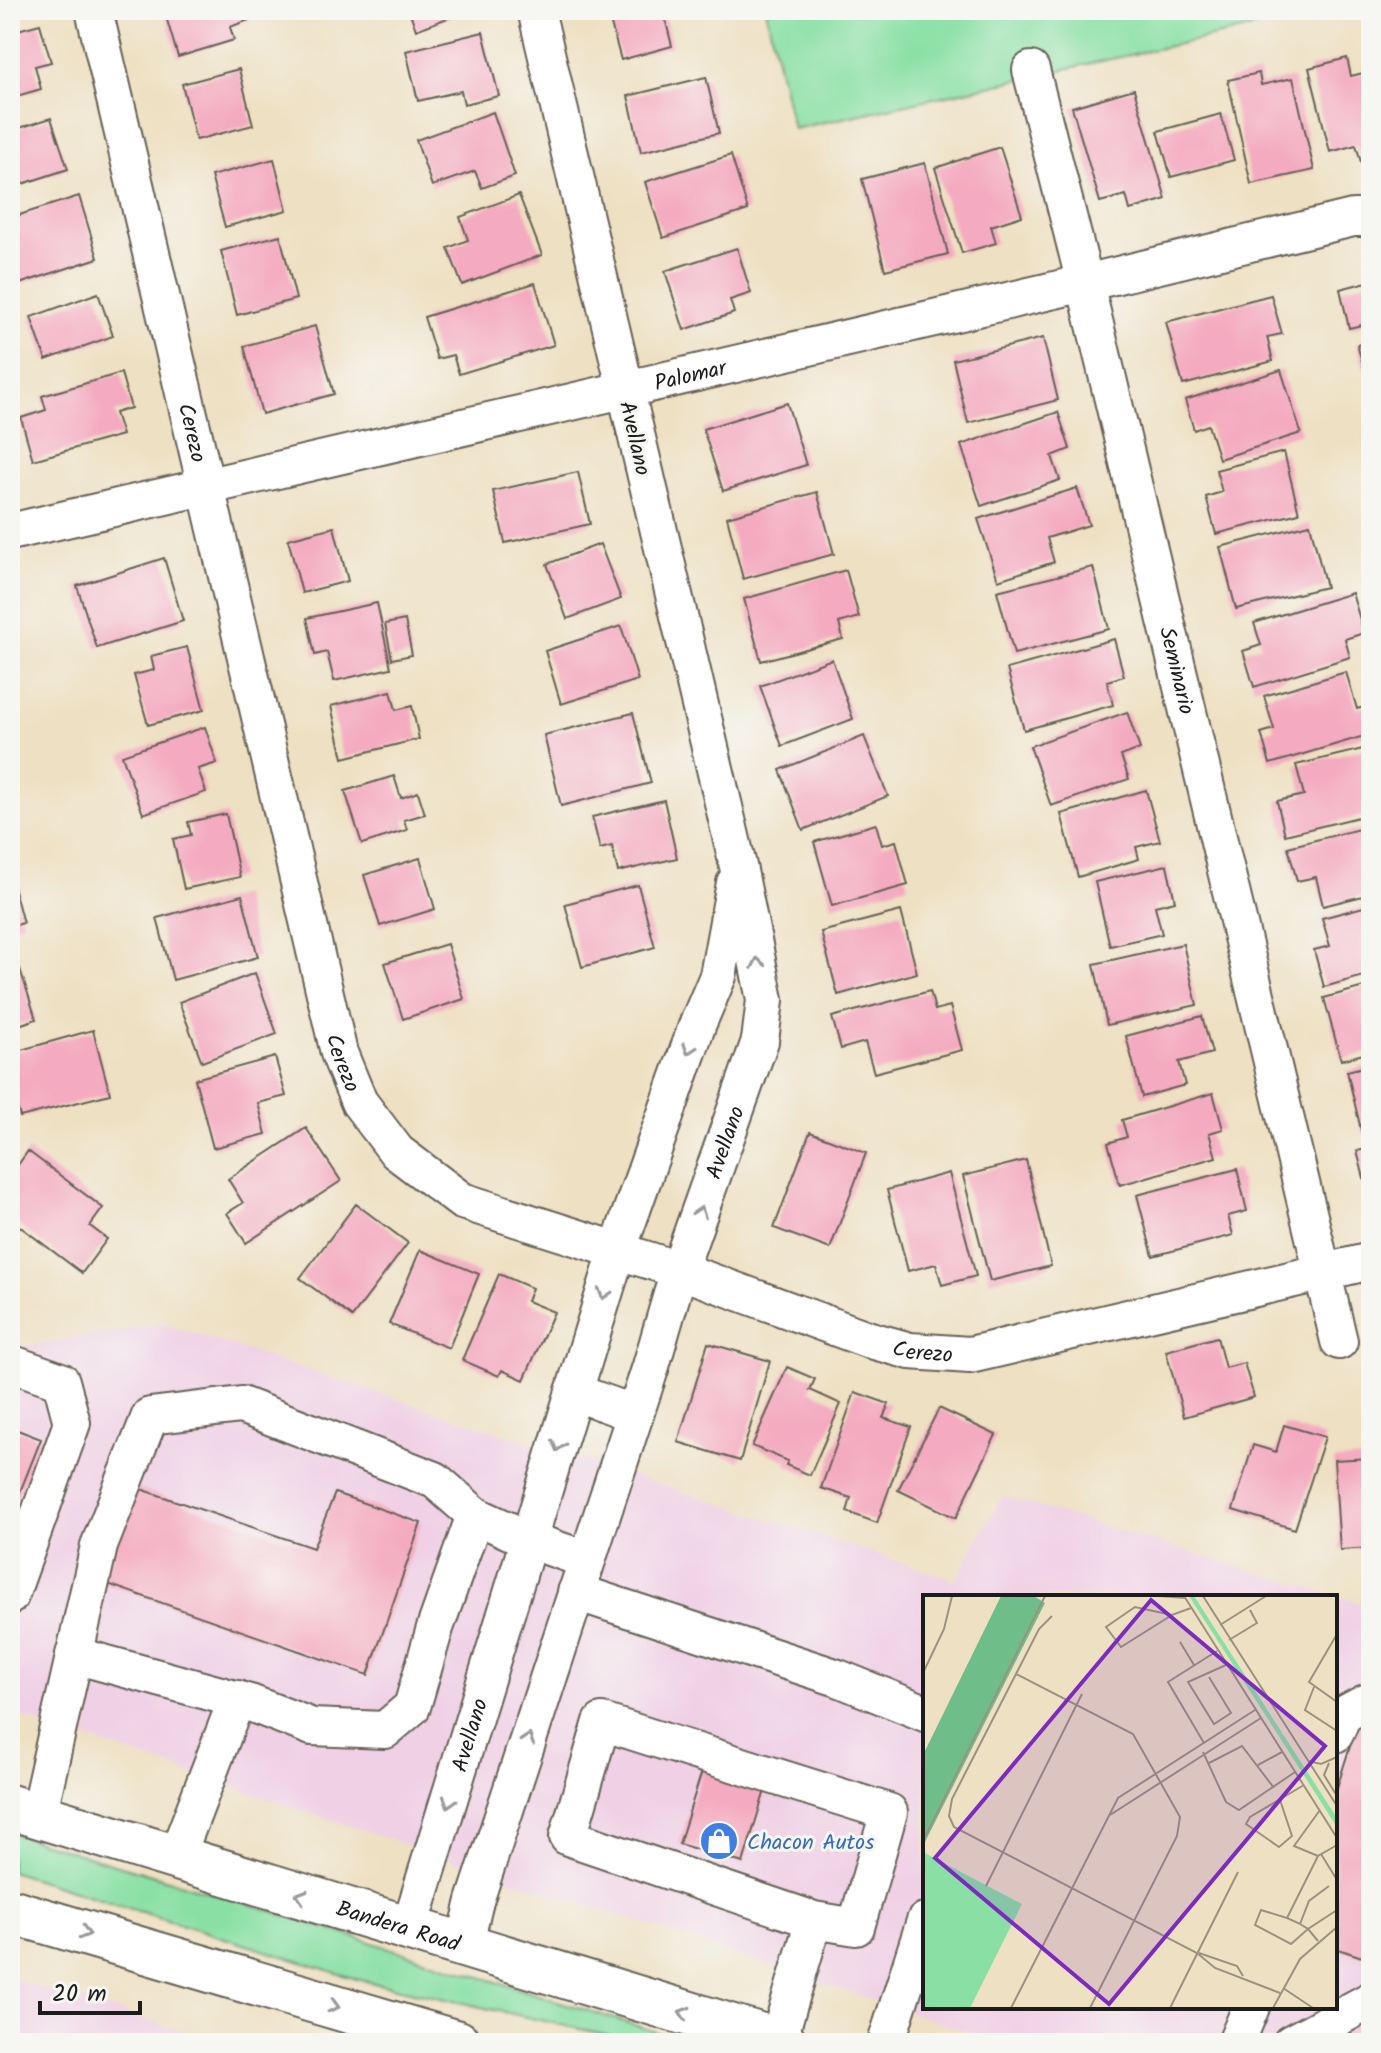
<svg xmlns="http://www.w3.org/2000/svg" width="1381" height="2053" font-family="Kalam,sans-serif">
<rect width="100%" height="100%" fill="#f6f6f2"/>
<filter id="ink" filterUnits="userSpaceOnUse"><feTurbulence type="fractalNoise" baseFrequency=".0125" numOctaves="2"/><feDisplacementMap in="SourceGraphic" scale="16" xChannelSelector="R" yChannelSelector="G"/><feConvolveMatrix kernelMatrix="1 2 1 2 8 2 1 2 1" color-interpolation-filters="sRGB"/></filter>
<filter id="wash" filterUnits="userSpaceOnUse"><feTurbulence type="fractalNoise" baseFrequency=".006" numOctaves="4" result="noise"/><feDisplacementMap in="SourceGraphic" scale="32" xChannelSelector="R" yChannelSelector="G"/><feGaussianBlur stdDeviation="1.8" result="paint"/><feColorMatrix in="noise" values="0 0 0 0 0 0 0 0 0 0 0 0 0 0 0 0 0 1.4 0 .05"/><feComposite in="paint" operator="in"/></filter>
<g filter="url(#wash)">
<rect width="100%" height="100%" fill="#eee0c2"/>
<path fill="#f0d0e5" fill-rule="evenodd" d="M 165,1324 L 956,1580 L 1002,1496 L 1371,1606 L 1371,2043 L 1002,2043 L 10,1713 L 10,1348 ZM 925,1597 L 1335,1597 L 1335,2007 L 925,2007 Z
M 10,1978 L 222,2043 L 10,2043 Z"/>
<path fill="#8ae0a4" stroke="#537e60" stroke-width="2" d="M 766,10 L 1334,10 L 793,129 Z
M 10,1833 L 246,1903 L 691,2043 L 642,2043 L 356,1979 L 10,1871 Z"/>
<g id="blocks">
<path fill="#f4aac0" d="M 164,10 L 246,10 L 249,20 L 230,27 L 234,40 L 178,57 Z
M 409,10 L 469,10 L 416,30 Z
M 607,10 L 663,10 L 672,46 L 621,60 Z
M 40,24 L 51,62 L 35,66 L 41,89 L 10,98 L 10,32 Z
M 483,32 L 499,96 L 464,104 L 461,91 L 418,101 L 406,51 Z
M 1347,58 L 1351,76 L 1371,71 L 1371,159 L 1361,162 L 1356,145 L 1330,152 L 1309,68 Z
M 239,69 L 253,125 L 196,140 L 182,84 Z
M 1259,73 L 1261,85 L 1293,78 L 1314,170 L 1251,184 L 1228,80 Z
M 706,77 L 719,133 L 641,152 L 628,96 Z
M 1134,89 L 1166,199 L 1130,210 L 1126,195 L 1100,202 L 1072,107 Z
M 493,112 L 515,176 L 482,188 L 475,171 L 432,186 L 416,140 Z
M 1221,114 L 1234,160 L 1171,177 L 1158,131 Z
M 51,118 L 68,169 L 10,188 L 10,131 Z
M 1000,147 L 1022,216 L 991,226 L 996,243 L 962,253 L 935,168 Z
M 731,155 L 748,210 L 663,238 L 645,182 Z
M 274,159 L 287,210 L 225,227 L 211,176 Z
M 925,163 L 948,254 L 885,270 L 862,179 Z
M 519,195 L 542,255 L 462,285 L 448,248 L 468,240 L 460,217 Z
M 79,196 L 98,258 L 10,287 L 10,218 Z
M 280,235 L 296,299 L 237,315 L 221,251 Z
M 737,248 L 751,293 L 730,300 L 734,313 L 684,330 L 665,271 Z
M 1371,281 L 1371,323 L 1349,328 L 1340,289 Z
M 535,283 L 554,345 L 459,374 L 453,355 L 437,359 L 424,317 Z
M 98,293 L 113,336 L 46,360 L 31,317 Z
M 1271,295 L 1282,334 L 1267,337 L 1273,361 L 1183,385 L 1166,322 Z
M 315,326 L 334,394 L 262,414 L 244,346 Z
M 1043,338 L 1058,400 L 968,423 L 953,360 Z
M 1371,341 L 1371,386 L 1370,387 L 1357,345 Z
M 1281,370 L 1301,433 L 1219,459 L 1208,425 L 1194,430 L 1185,400 Z
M 121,373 L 131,408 L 115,413 L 122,435 L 33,460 L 21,418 L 46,410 L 42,396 Z
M 787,403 L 806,465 L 723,491 L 703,429 Z
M 1058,412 L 1070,449 L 1052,456 L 1060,480 L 981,506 L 961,445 Z
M 1371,434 L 1371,464 L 1370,464 L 1363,436 Z
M 1284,452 L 1299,513 L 1216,534 L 1206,497 L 1222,492 L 1216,470 Z
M 578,472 L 590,524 L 505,543 L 493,491 Z
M 1077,488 L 1089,525 L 1047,538 L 1054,562 L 998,580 L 978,519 Z
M 817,492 L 834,554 L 743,579 L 727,517 Z
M 1310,524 L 1326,587 L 1236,609 L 1220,547 Z
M 334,527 L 348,581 L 302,593 L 288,539 Z
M 600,544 L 621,599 L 567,619 L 547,564 Z
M 164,558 L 183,621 L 97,648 L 77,586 Z
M 1093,567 L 1109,629 L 1014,654 L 997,591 Z
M 846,570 L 859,617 L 839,623 L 843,639 L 761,661 L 744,599 Z
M 1352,593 L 1364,633 L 1345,639 L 1350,657 L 1254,687 L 1243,651 L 1261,645 L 1254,623 Z
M 377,603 L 391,668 L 334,681 L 327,652 L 315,655 L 307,618 Z
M 405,620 L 412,655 L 392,659 L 385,624 Z
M 621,626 L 638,680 L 561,704 L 545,651 Z
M 1114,639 L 1124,676 L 1107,681 L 1113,705 L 1024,730 L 1007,669 Z
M 187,647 L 204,710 L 148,725 L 134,675 L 154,670 L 151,656 Z
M 832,659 L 853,719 L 782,746 L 760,686 Z
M 1346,672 L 1357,709 L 1371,705 L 1371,734 L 1270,764 L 1261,733 L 1274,729 L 1264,696 Z
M 391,691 L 396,710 L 412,706 L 419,739 L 343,758 L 331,706 Z
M 1127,712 L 1140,749 L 1121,756 L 1129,779 L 1051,806 L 1030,746 Z
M 633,713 L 651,783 L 561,806 L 544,735 Z
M 205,727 L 217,763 L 198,769 L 206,792 L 143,814 L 122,755 Z
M 864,736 L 888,796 L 803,830 L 780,770 Z
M 1371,747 L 1371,814 L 1285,835 L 1277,801 L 1304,795 L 1296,765 Z
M 394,776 L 401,798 L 418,792 L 425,814 L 404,820 L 407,830 L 362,844 L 345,791 Z
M 1146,790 L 1160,841 L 1136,847 L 1139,859 L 1078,877 L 1061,814 Z
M 664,800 L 677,858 L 618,872 L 612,846 L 600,849 L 592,817 Z
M 226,814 L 240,877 L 184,889 L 173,839 L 191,835 L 188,822 Z
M 876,824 L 882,845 L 896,841 L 908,885 L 832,906 L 814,842 Z
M 1371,826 L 1371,894 L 1323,906 L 1316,877 L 1297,881 L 1288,847 Z
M 420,858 L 435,909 L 380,926 L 364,875 Z
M 1167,865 L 1175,901 L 1155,906 L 1162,934 L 1110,946 L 1095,882 Z
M 10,875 L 23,923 L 10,927 Z
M 638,885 L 655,947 L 582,967 L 565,904 Z
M 242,895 L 258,957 L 173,980 L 157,918 Z
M 1371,905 L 1371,974 L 1324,987 L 1314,950 L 1330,946 L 1322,918 Z
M 901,911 L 917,973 L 838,995 L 821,932 Z
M 447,944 L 464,999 L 403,1019 L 385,963 Z
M 1183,944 L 1197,1005 L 1107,1025 L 1094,964 Z
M 15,953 L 36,1019 L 10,1028 L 10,955 Z
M 255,973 L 277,1034 L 202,1062 L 179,1002 Z
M 1371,985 L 1371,1052 L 1341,1060 L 1324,998 Z
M 930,991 L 935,1010 L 950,1006 L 962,1050 L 874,1073 L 865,1042 L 841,1049 L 832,1017 Z
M 1202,1016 L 1212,1053 L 1179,1062 L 1185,1085 L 1142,1097 L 1126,1036 Z
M 93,1030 L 110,1094 L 20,1117 L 10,1079 L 10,1053 Z
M 275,1057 L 286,1096 L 258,1103 L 266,1134 L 213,1148 L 195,1079 Z
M 1371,1065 L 1371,1131 L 1362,1134 L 1347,1071 Z
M 1213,1093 L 1223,1129 L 1209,1133 L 1216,1157 L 1120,1185 L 1108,1143 L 1127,1137 L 1122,1120 Z
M 306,1128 L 341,1181 L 246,1243 L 227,1213 L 243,1203 L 228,1179 Z
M 810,1132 L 866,1153 L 830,1249 L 774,1228 Z
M 1371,1148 L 1371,1201 L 1370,1201 L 1357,1151 Z
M 28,1151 L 103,1208 L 90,1226 L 107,1239 L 82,1273 L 10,1219 L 10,1176 Z
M 1026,1160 L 1051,1266 L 990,1281 L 963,1176 Z
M 1237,1169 L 1247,1211 L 1228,1216 L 1233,1235 L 1153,1256 L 1137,1195 Z
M 949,1173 L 976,1276 L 942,1285 L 936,1264 L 908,1271 L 887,1190 Z
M 356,1204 L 408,1243 L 352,1317 L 300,1278 Z
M 420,1250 L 479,1274 L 449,1348 L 389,1324 Z
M 499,1274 L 532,1288 L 527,1301 L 554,1312 L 524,1380 L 502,1370 L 499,1376 L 462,1360 Z
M 1217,1337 L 1225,1368 L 1244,1363 L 1254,1397 L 1184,1417 L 1166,1351 Z
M 708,1343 L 770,1361 L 740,1461 L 678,1442 Z
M 787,1367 L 815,1379 L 810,1390 L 841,1404 L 810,1475 L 786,1465 L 788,1461 L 752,1446 Z
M 855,1392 L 889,1404 L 883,1418 L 911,1427 L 877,1523 L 847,1512 L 851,1498 L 821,1488 Z
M 939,1408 L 996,1435 L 956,1518 L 898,1490 Z
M 1284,1425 L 1325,1437 L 1295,1529 L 1233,1510 L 1253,1445 L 1276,1452 Z
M 10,1427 L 41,1439 L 10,1517 Z
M 1371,1458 L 1371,1548 L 1340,1550 L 1334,1460 Z
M 135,1487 L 313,1548 L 335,1493 L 421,1523 L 368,1675 L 102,1582 Z
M 1357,1724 L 1371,1729 L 1371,1930 L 1362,1957 L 1335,1948 L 1335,1931 L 1339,1919 L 1335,1918 L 1335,1794 Z
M 703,1768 L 766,1787 L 743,1863 L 679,1844 Z"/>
</g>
</g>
<g filter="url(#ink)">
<use href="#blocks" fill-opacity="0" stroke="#666156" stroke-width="2"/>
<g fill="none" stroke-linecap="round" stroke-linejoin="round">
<defs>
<g id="minor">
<path id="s1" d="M 94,10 L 339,1053 L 359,1102 L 397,1152 L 462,1201 L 679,1270 L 867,1339 L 910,1351 L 970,1355 L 1371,1261"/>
<path id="s2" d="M 1031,70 L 1085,283 L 1339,1341"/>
<path id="s3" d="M 10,532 L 1085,283 L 1353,218 L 1371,218"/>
<path d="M 10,1363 L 61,1381 L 72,1423 L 10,1596"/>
<path d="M 574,1392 L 635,1414"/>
<path d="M 576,1592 L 838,1678 L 925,1713"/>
<path d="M 74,1655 L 250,1703 L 312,1727 L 385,1730 L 412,1707 L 435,1628 L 475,1515"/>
<path d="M 1335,1734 L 1343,1715 L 1365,1703 L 1371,1705"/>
<path d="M 38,1816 L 99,1546 L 150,1416 L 241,1405 L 435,1480 L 475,1515 L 529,1540 L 587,1560"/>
<path d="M 176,1858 L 237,1699"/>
<path id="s4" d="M 409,1930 L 616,1255 L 698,1023 L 718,976 L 735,883"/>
<path id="s5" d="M 464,1947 L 475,1901 L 651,1366 L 679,1270 L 760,1041 L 765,1000 L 738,866 L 536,10"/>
<path d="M 778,2041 L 814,1920 L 856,1927 L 889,1812 L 602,1722 L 568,1837 L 814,1920"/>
<path d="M 886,2043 L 925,1921"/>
<path d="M 1236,2043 L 1251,2007"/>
<path d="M 1291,2043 L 1371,2000"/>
</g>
<g id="major">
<path id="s6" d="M 10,1807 L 785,2043"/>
<path d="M 10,1911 L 458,2043"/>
</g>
</defs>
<use href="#minor" stroke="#666156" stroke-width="40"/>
<use href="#major" stroke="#666156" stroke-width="48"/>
<use href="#minor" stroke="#fff" stroke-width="36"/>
<use href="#major" stroke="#fff" stroke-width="44"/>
</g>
<defs><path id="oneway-chevron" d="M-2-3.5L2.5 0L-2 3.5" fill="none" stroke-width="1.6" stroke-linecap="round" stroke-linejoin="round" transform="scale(2)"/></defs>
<g stroke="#999">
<use href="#oneway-chevron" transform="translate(758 963) rotate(-101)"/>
<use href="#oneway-chevron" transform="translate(689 1049) rotate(109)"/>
<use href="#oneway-chevron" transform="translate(700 1212) rotate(-71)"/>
<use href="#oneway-chevron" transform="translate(604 1294) rotate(107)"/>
<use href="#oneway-chevron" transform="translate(558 1446) rotate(107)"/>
<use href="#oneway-chevron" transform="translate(528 1739) rotate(-72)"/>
<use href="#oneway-chevron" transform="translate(449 1802) rotate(107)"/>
<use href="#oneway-chevron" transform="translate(301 1896) rotate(-163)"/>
<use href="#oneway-chevron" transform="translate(85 1933) rotate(16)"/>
<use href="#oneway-chevron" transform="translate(334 2006) rotate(16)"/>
<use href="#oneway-chevron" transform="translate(684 2013) rotate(-163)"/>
</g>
</g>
<defs>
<symbol id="shop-disc" viewBox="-11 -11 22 22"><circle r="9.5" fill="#3f7fe0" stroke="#f6f6f2"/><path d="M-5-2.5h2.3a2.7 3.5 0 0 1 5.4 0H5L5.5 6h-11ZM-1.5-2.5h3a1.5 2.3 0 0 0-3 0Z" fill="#fff"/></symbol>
</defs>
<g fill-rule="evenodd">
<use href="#shop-disc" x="697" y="1819" width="44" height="44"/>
</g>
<g text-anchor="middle" stroke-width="6" stroke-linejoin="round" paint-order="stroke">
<g font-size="22" fill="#1c1c1c" stroke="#f6f6f2">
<text dy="8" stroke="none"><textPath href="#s3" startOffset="698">Palomar</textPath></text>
<text dy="8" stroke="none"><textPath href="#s1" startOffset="434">Cerezo</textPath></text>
<text transform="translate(636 438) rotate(77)" y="8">Avellano</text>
<text dy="8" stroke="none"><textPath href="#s2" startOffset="618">Seminario</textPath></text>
<text dy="8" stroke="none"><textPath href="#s1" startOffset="1082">Cerezo</textPath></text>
<text dy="8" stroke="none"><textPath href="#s5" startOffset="846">Avellano</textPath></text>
<text dy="8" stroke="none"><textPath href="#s1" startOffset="1754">Cerezo</textPath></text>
<text dy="8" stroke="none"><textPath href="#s4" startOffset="204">Avellano</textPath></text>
<text dy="8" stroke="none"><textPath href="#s6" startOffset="406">Bandera Road</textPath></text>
</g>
<g font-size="22" fill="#366cbe" stroke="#f6f6f2" text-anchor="start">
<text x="747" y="1849">Chacon Autos</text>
</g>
</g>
<g transform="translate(923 1595)">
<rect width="414" height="414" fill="#eee0c2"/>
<path d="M 266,1 L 271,1 L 414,223 L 414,232 ZM 0,257 L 99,309 L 47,413 L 0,413 Z" fill="#8ae0a4"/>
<path d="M 78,1 L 111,1 L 122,8 L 0,251 L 0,160 Z" fill="#6fbe8a"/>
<path fill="none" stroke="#9a9280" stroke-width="2" d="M 236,1 L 262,3M 261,1 L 414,243M 280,1 L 414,211M 249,20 L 198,52 L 183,32 L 212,12 L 249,20 L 268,13M 129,21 L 116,34 L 29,204 L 26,221 L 31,232 L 274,358 L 292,373 L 357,398M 297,30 L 343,1M 414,39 L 386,87 L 414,107M 306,45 L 334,28 L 327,15M 257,47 L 271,70M 0,78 L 21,34 L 29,1M 93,79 L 210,139 L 257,222 L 254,241 L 167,413M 286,82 L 308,118 L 291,129 L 265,87 L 303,70M 391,92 L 382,115 L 414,136M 281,148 L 245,87 L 294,56M 280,157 L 303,207 L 316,215 L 372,177M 385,166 L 398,169 L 414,162M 286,168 L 319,151 L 351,193M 406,168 L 401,180 L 414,201M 335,170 L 359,157M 357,205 L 369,241 L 356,252 L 323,229 L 327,222 L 381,190M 187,220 L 338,123M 0,246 L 122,1M 398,259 L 414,285M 395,261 L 371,251 L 397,215M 63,291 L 159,99M 406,291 L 386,306 L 377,329 L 364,323 L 395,261 L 414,250M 364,323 L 338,315 L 332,330 L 368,349 L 385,334 L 377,329M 395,346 L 385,334 L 414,315M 276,358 L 314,371 L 320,381M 360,393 L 390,413M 88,413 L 195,203 L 332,115M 247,413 L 315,277M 350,413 L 377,364 L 414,332"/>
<path fill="#7b2cbf" fill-opacity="0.15" stroke="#7b2cbf" stroke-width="4" d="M 228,5 L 402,151 L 186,409 L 12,263 Z"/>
<rect width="414" height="414" fill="none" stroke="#1c1c1c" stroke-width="4"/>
</g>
<rect width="1381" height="2053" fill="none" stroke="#f6f6f2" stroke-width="40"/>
<path d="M40 2001v12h100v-12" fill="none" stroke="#1c1c1c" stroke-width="4"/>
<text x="52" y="2001" font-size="24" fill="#1c1c1c" stroke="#f6f6f2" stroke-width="6" paint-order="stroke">20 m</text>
</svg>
